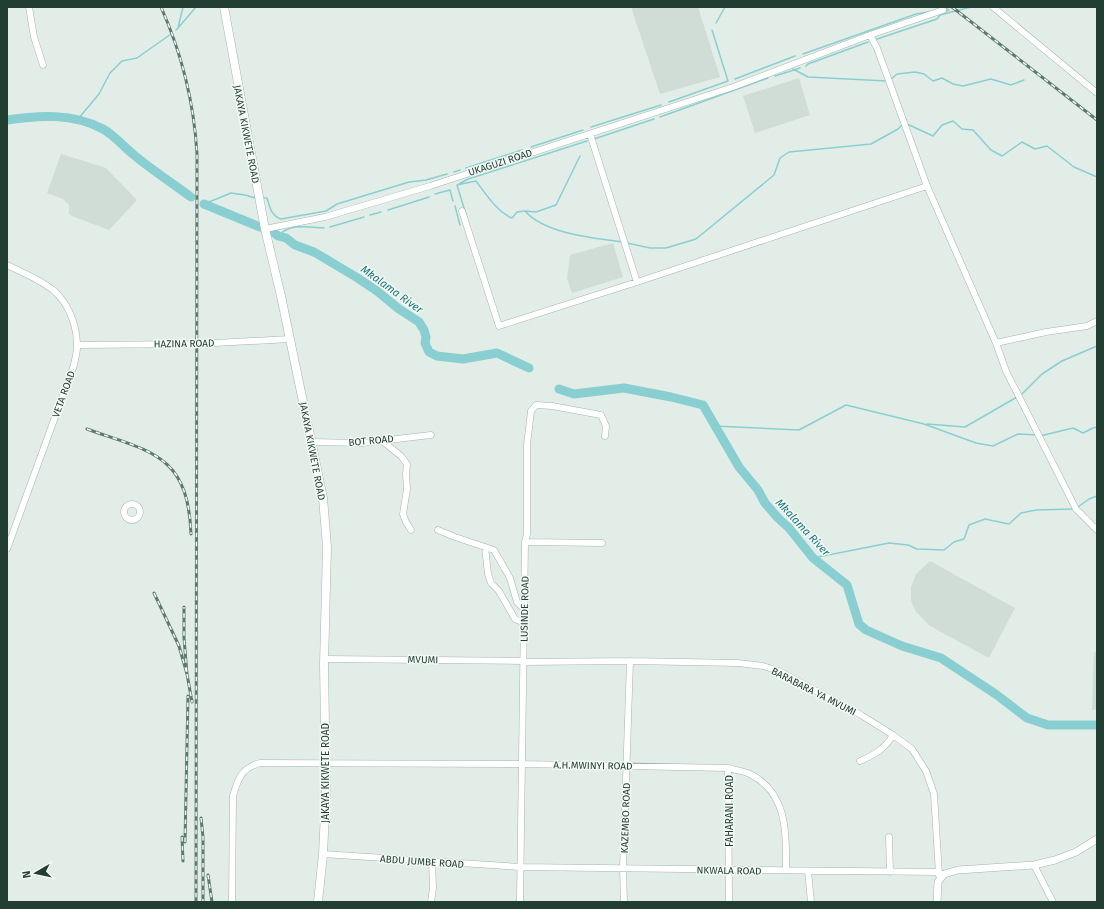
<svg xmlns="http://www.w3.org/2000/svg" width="1104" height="909" font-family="'Fira Sans',sans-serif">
<rect width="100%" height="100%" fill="#e2ede7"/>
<path fill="#d0dcd6" d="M 631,7 L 698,7 L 720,77 L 660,94 Z
M 799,78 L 810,115 L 755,133 L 743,96 Z
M 61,154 L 106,168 L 137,200 L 109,230 L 72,216 L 69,214 L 69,205 L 63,199 L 47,193 Z
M 613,243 L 623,277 L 572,293 L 567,278 L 570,255 Z
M 930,561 L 1015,608 L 989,658 L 930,626 L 916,612 L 911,601 L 911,587 L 916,574 Z
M 1097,651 L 1097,709 L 1092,710 L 1094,653 Z"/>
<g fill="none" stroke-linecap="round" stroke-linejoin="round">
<path stroke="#89cfd2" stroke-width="1.5" d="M 716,23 L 725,7 L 727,7
M 178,28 L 196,7
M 176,30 L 178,28 L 183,7
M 877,39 L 937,19 L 940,15 L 971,7
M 803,54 L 916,14 L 928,12
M 806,66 L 808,64 L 868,42
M 793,69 L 808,77 L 887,81
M 775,76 L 800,68
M 735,79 L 795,56
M 890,80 L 897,74 L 915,72 L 924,74 L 933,81 L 942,78 L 953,84 L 963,86 L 991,79 L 1011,85 L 1024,80
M 669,102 L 728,81 L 712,30
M 660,117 L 768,78
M 78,119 L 99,94 L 110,73 L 122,61 L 137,58 L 171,34
M 907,124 L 933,136 L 942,125 L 953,121 L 962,129 L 973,130 L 991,150 L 1002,156 L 1022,142 L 1035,149 L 1047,146 L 1074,167 L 1097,177
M 591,127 L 661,105
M 594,139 L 654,119
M 531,147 L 583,130
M 466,168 L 522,150
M 454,172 L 460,170
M 459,184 L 468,179 L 587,141
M 457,185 L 476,181 C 486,194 497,212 512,218 L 517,212 L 525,211 C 545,234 594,238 623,242
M 457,185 L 467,218
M 435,194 L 450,190 L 453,201
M 264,198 L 267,198 C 270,207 271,216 281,219 L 326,211 L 337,204 L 409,182 L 426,180 L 447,174
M 204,204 L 231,193 L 245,195 L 255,198
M 455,206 L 460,225
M 388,210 L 429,197
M 525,211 L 536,212 L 556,205 L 580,156
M 370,215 L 381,212
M 330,227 L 364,217
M 278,236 C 290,223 308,227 324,228
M 627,243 L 650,248 L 666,248 L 696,239 L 774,175 L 780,158 L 789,152 L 871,144 L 898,129 L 902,125
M 1021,395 L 1042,374 L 1062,361 L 1097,346
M 927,424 L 965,427 L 1017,397
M 714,426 L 799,430 L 846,405 L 924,424 L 976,443 L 993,446 L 1018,434 L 1037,435
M 1040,436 L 1073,428 L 1083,433 L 1093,428 L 1097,427
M 1078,507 L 1089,499 L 1097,496
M 813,558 L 889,543 L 908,545 L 917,549 L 944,550 L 954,542 L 964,539 L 969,525 L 985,519 L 1009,524 L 1021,513 L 1036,510 L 1073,509"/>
<path stroke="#89cfd2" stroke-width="9" d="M 7,120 C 39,115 73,113 103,129 C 114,135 124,147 134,155 C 152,170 172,183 191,197
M 204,204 L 260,227
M 273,232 L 278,236 L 286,238 L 295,245 L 314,252 L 356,277 L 377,291 L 399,309 L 419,322 L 424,330 L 426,337 L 425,343 L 429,352 L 437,356 L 463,359 L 497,353 L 529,368
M 559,389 L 574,394 L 624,388 L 671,397 L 703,405 L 739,467 L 758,490 L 765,503 L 778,518 L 789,528 L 813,558 L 847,585 L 859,624 L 866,630 L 902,646 L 941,658 L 997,695 L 1027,718 L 1048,725 L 1097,725"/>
<path stroke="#bccac3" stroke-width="6" stroke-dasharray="6 3" stroke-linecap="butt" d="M 943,10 L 952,7"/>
<defs>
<path id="minor" d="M 29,7 L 34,37 L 43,65
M 993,7 L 1097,93
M 870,35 L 877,48 L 889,81 L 927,186 L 996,343 L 1006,371 L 1076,509 L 1097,530
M 590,134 L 637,282 L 927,186
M 462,211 L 499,326 L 637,282
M 265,229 L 325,217 L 430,186 L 733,87 L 870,35 L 943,10
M 7,265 C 20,271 34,277 46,285 C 66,297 76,321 77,343 C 78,350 75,358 74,365 L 7,549
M 996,343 L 1046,332 L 1087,326 L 1097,321
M 77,345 L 196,344 L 290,339
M 381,440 L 401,456 L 407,464 L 406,474 L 407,489 L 403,514 L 406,522 L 411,530
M 311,442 L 362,443 L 431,435
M124 512a8 8 0 1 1 16 0a8 8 0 1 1-16 0Z
M 438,530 L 455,537 L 494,550 L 510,578 L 517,602 L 524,609
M 525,542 L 602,543
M 485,547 L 488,574 L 491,583 L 499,591 L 515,619 L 524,623
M 324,659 L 523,661
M 523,662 L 630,661 L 738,663 L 763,666 L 779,671 L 861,715 L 893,735 L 912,749 L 926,771 L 934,794 L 939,875
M 860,761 C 874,755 885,749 893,735
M 728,768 L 729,902
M 889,837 L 890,872
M 323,854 L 520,867 L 938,872
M 1034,865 L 1053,902
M 808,871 L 811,902
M 232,902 L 233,796 C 238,778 242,768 260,763 L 522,764 L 728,768 C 735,770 743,771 750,774 C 788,793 786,833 786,870
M 431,902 L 433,888 L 432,861
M 520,902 L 525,542 L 527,534 L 527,445 L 531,411 L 536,405 L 552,406 L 601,415 L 606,426 L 605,436
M 624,902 L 623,868 L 630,661"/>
<path id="tertiary" d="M 937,902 L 938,882 L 944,874 L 958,870 L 1034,865 L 1055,860 L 1076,852 L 1097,839"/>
<path id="secondary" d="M 224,7 L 265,229 L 281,296 L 323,498 L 327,547 L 324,664 L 326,792 L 323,854 L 318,902"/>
</defs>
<use href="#minor" stroke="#a5b5ad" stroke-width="7"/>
<use href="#tertiary" stroke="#a5b5ad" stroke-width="8"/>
<use href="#secondary" stroke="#a0b9ad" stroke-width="9"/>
<use href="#minor" stroke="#fff" stroke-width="6"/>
<use href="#tertiary" stroke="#fff" stroke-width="7"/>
<use href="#secondary" stroke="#fff" stroke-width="8"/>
<defs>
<path id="rail" d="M 161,7 C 182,54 194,103 197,154 L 196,902
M 952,7 L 1097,120
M 87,429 C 151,452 188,454 191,534
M 154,593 L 179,646 L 187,674 L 184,638 L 184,607
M 187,674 L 192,702 L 192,700
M 201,818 L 203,837 L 203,902
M 182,837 L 183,861
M 185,842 L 188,696
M 208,875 L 212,902"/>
</defs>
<use href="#rail" stroke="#5c7a6e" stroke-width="3"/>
<use href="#rail" stroke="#f3f9f5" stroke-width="1.5" stroke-dasharray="4.5" stroke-linecap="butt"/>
</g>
<g text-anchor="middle" stroke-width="3" stroke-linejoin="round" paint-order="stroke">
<g font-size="10" fill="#223e33" stroke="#f3f9f5">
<text transform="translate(247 134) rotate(79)" y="4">JAKAYA KIKWETE ROAD</text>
<text transform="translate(500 162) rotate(-18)" y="4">UKAGUZI ROAD</text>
<text transform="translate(184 343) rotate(-1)" y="4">HAZINA ROAD</text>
<text transform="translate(63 394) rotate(-70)" y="4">VETA ROAD</text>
<text transform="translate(371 440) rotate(-5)" y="4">BOT ROAD</text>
<text transform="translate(313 451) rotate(79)" y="4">JAKAYA KIKWETE ROAD</text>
<text transform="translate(524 609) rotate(-89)" y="4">LUSINDE ROAD</text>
<text transform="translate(423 659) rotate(1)" y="4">MVUMI</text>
<text transform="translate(814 691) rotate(27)" y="4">BARABARA YA MVUMI</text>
<text transform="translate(593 765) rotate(1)" y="4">A.H.MWINYI ROAD</text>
<text transform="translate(325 773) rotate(-90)" y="4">JAKAYA KIKWETE ROAD</text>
<text transform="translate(729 811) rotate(-90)" y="4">FAHARANI ROAD</text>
<text transform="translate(625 818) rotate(-88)" y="4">KAZEMBO ROAD</text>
<text transform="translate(422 861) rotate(4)" y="4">ABDU JUMBE ROAD</text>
<text transform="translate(729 870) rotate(1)" y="4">NKWALA ROAD</text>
</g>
<g font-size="11" font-style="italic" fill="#1b757b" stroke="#f3f9f5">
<text transform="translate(392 289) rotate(36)" y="4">Mkalama River</text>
<text transform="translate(803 527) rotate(47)" y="4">Mkalama River</text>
</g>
</g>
<rect width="1104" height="909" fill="none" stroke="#223e33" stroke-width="16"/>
<g transform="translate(36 873) rotate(261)" stroke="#f3f9f5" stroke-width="3" paint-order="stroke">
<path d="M0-3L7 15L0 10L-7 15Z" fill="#223e33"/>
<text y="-6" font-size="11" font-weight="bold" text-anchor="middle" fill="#223e33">N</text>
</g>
</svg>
